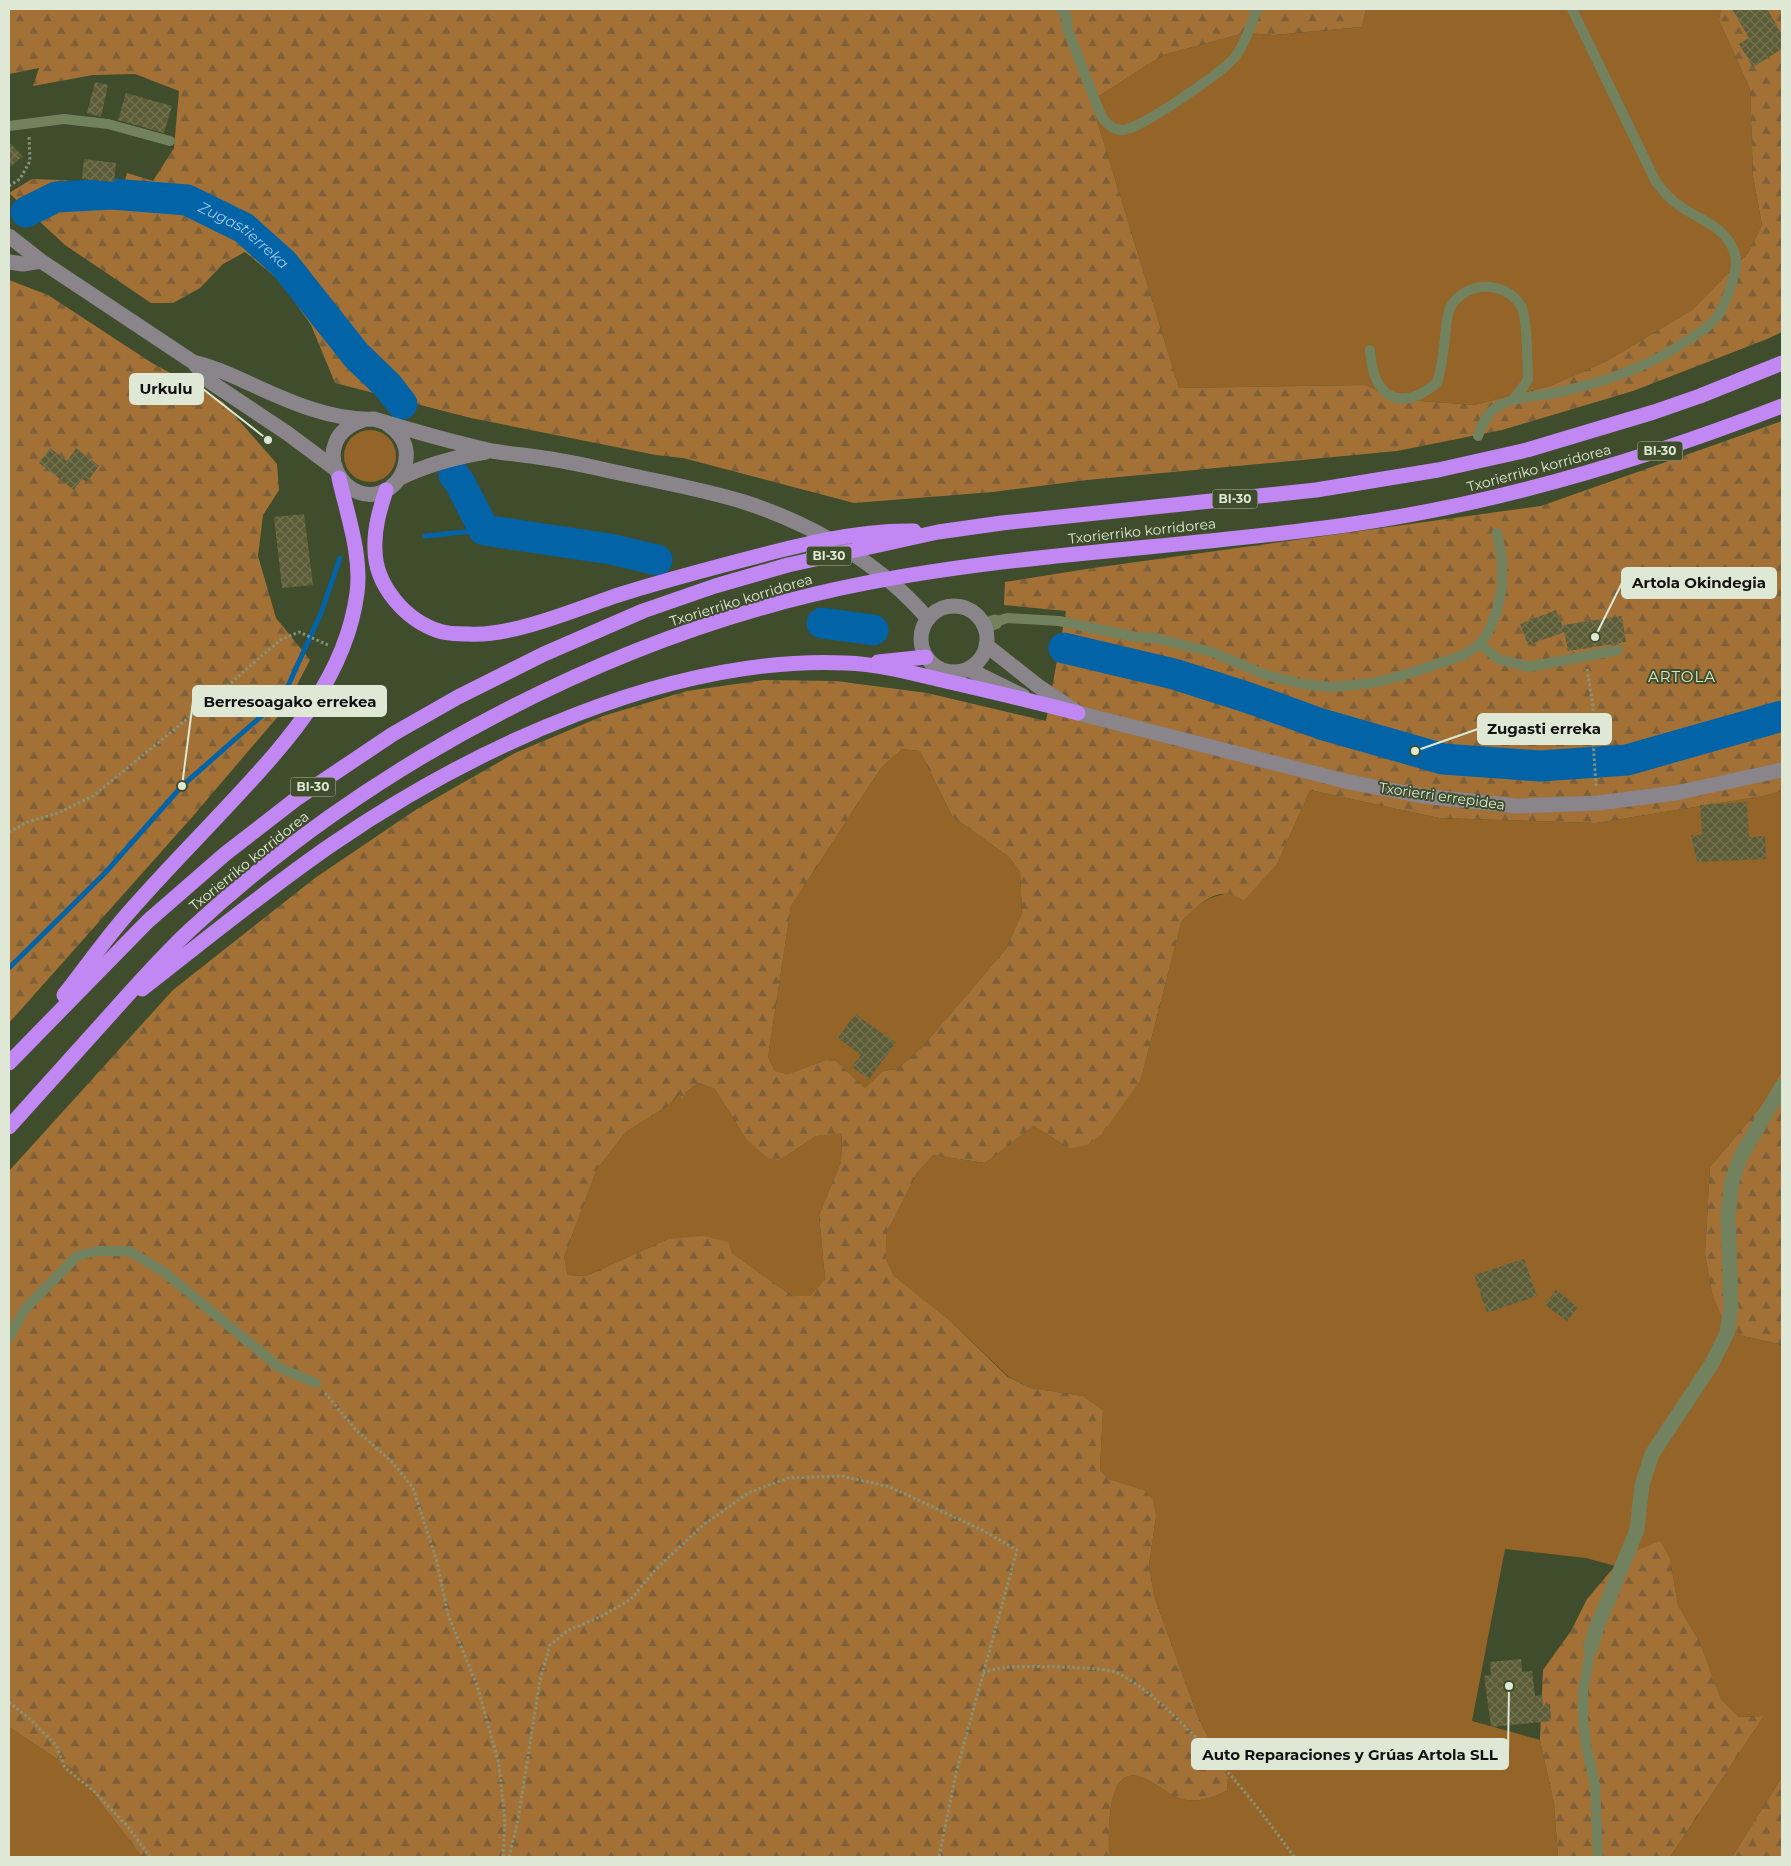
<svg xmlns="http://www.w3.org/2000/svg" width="1791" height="1866" font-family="Montserrat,sans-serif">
<defs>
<pattern id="forest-firs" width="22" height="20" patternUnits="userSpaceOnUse" patternTransform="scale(1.25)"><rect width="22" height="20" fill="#a37136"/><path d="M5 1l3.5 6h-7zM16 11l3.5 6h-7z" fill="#7d603a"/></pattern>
<pattern id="building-cross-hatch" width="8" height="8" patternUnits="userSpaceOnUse" patternTransform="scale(1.25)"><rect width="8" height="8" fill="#5c5c37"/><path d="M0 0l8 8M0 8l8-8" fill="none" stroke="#737353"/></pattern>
</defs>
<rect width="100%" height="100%" fill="#3f4d2d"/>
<path fill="#956428" d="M 1366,9 L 1721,9 L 1719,20 L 1750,89 L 1753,176 L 1762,225 L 1748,253 L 1692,310 L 1605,362 L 1550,386 L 1474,405 L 1393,399 L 1366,385 L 1179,388 L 1091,101 L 1163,55 L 1244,33 L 1274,35 L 1362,27 Z
M344 456a26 26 0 1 1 52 0a26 26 0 1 1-52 0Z
M 902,749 L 920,751 L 952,816 L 1009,857 L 1020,872 L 1022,913 L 1006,949 L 923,1046 L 898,1069 L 883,1071 L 865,1088 L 836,1061 L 826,1060 L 788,1074 L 775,1071 L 768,1057 L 791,906 L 881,768 Z
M 1310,790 L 1439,818 L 1596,823 L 1763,796 L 1782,791 L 1782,1070 L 1767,1099 L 1710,1167 L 1705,1254 L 1712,1293 L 1743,1336 L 1779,1344 L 1782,1347 L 1782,1777 L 1732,1857 L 1670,1857 L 1764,1716 L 1739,1717 L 1721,1699 L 1700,1643 L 1678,1605 L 1670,1559 L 1615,1566 L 1586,1558 L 1505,1549 L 1472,1721 L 1540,1740 L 1554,1803 L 1558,1857 L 1109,1857 C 1109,1838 1105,1769 1137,1776 C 1153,1779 1170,1798 1186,1800 C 1201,1802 1213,1797 1227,1791 L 1228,1777 L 1198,1717 L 1154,1596 L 1149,1565 L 1156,1517 L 1144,1490 L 1109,1479 L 1100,1470 L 1103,1410 L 1083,1396 L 1031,1388 L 1009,1377 L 948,1319 L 894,1276 L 886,1259 L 886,1234 L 917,1173 L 933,1155 L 985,1163 L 1034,1126 L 1069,1148 L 1141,1079 L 1181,923 L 1193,908 L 1210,898 L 1228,893 L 1277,864 Z
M 699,1083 L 715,1089 L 746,1139 L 780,1160 L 816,1136 L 842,1132 L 841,1162 L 819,1215 L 825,1279 L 811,1297 L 792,1296 L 732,1253 L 668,1239 L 586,1276 L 568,1275 L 564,1257 L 597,1169 L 626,1132 L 669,1105 L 680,1093 L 682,1100 L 686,1092 Z
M 9,1727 L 78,1773 L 142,1857 L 9,1857 Z"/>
<path fill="url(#forest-firs)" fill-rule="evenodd" d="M 9,9 L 1366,9 L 1362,27 L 1274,35 L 1244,33 L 1163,55 L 1091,101 L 1179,388 L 1366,385 L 1393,399 L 1474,405 L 1550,386 L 1605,362 L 1692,310 L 1748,253 L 1762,225 L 1753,176 L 1750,89 L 1719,20 L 1721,9 L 1782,9 L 1782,332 L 1767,339 L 1633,391 L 1502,430 L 1397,451 L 1087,480 L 993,492 L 854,503 L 683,458 L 656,455 L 471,418 L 335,383 L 311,325 L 280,281 L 245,252 L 223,264 L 200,288 L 173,303 L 151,303 L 65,245 L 9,193 L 32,179 L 62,180 L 123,188 L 127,173 L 153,181 L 174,148 L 179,91 L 135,74 L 93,75 L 33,86 L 39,68 L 9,74 Z
M 9,280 L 48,295 L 152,363 L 223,402 L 277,464 L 279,490 L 263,515 L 258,556 L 276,618 L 310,660 L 285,708 L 193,816 L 9,1023 Z
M 1782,421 L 1782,791 L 1763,796 L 1596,823 L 1439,818 L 1310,790 L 1277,864 L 1244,900 C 1239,898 1233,894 1228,894 C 1210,892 1191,910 1181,923 L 1141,1079 L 1103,1133 L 1087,1145 L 1069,1148 L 1034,1126 L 985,1163 L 933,1155 L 917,1173 L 886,1234 L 886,1259 L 894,1276 L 948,1319 L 1008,1377 L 1031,1388 L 1083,1396 L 1103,1410 L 1100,1470 L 1109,1479 L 1144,1490 L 1153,1500 L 1156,1517 L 1149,1565 L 1154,1596 L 1198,1717 L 1228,1777 L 1227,1791 C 1213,1797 1201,1802 1186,1800 C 1170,1798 1153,1779 1137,1776 C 1105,1769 1109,1838 1109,1857 L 142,1857 L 78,1773 L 9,1727 L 9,1171 L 173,990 L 315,878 L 417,809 L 515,753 L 603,716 L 687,691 L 764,680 L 836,681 L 927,693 L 1046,721 L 1066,611 L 1004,605 L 1005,582 L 1093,568 L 1541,506 ZM 902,749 L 920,751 L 952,816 L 1009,857 L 1020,872 L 1022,913 L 1006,949 L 923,1046 L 898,1069 L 883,1071 L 865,1088 L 836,1061 L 826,1060 L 788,1074 L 775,1071 L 768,1057 L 791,906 L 881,768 ZM 699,1083 L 715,1089 L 746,1139 L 768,1158 L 780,1160 L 816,1136 L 842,1133 L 841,1162 L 819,1215 L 825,1279 L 811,1296 L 792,1296 L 732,1253 L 728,1242 L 703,1236 L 668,1239 L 586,1276 L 568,1275 L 564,1257 L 597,1169 L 626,1132 L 669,1105 L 679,1093 L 682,1101 L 686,1092 Z
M 1782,1070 L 1782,1347 L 1779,1344 L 1743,1336 L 1725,1324 L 1712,1293 L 1705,1254 L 1710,1167 L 1767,1099 Z
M 1660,1541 L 1670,1559 L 1678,1605 L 1700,1643 L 1721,1699 L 1739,1717 L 1764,1716 L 1670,1857 L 1558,1857 L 1554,1803 L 1540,1740 L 1543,1670 L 1571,1631 L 1587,1599 L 1615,1566 L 1631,1553 Z
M 1782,1777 L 1782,1857 L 1732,1857 Z"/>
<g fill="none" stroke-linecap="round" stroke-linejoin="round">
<path stroke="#0263a6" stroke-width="5" d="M 425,536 L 484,530
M 9,968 L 105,873 L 182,786 L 283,697 L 321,613 L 340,558"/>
<g stroke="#0263a6" stroke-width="31">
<path id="s1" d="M 26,212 L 56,197 L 112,194 L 187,200 L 244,228 L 284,264 L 356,355 L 388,386 L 402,404"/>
<path d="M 454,475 L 460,483 L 484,530 L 610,549 L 657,560"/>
<path d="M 822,623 L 873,630"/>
<path d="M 1064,648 L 1174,674 L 1249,698 L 1321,724 L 1443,759 L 1540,766 L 1627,760 L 1782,716"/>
</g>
</g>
<path fill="url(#building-cross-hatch)" d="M 1732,9 L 1767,9 L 1782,34 L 1782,49 L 1753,67 L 1739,44 L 1749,38 Z
M 95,82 L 108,85 L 101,117 L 87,113 Z
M 126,93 L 172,106 L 164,133 L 118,120 Z
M 9,142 L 23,156 L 9,168 Z
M 84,159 L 116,163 L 114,182 L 82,179 Z
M 50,448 L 67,461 L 76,448 L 99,466 L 87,482 L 82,479 L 74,490 L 39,463 Z
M 304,514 L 313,585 L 282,588 L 274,517 Z
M 1556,610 L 1565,632 L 1528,645 L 1520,624 Z
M 1622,616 L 1626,642 L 1568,651 L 1563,625 Z
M 1747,802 L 1749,837 L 1765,836 L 1766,859 L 1697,862 L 1691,835 L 1702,835 L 1700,805 Z
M 855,1014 L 896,1043 L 869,1079 L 852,1067 L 861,1055 L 838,1038 Z
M 1524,1259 L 1537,1296 L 1487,1313 L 1474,1275 Z
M 1556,1290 L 1578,1307 L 1567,1321 L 1545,1305 Z
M 1521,1659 L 1522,1672 L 1532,1671 L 1535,1696 L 1542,1695 L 1543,1705 L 1550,1704 L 1551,1721 L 1491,1727 L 1484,1676 L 1491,1675 L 1490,1662 Z"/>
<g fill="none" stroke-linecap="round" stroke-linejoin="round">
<path stroke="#869378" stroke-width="3" stroke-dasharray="2.5 2.5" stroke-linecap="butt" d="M 9,186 L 20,179 L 30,161 L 29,136
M 1587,669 L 1593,706 L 1593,739 L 1596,787
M 9,832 L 28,822 L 58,813 L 93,796 L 231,683 L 280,640 L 299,632 L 328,645
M 325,1393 L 356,1430 L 391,1461 L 413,1488 L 437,1562 L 448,1615 L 477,1685 L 499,1764 L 505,1822 L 503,1857
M 983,1673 C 989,1671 995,1669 1001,1668 C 1014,1665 1106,1667 1115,1672 C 1137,1682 1156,1699 1173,1715 C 1219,1758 1258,1806 1294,1857
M 9,1702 L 31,1720 L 56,1745 L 65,1768 L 94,1791 L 129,1828 L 150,1857
M 509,1857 L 518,1820 L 540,1680 L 550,1645 L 569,1630 L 602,1616 L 631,1599 L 657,1568 L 702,1526 L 748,1493 L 788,1478 L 842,1476 L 890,1487 L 982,1530 L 1017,1550 L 956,1773 L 939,1857"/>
<path stroke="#72825f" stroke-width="10" d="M 1061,9 L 1065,13 L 1068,23 L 1066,24 L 1066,26 L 1100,113 C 1105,123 1112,130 1123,130 C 1139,130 1223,72 1235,57 C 1246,43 1250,26 1257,9
M 9,126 L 64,119 L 108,124 L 170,141
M 1370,350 C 1373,396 1398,414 1437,383 C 1442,368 1443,354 1445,338 C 1446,329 1446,317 1450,308 C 1455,297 1468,289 1480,287 C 1497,285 1515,293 1522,308 C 1528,324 1527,362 1528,380 L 1513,400
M 1478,436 C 1481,426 1485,417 1493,410 C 1510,396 1534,397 1555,393 C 1603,383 1651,366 1691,338 C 1699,333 1709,327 1715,319 C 1722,312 1725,301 1729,292 C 1733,280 1739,264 1734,251 C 1724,225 1699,220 1680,206 C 1670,200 1663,191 1656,182 L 1572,9
M 995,622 L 1007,618 L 1059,621 L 1136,637 L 1154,638 L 1212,652 L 1263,674 L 1302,684 L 1331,687 L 1372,683 L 1401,676 L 1464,655 L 1480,644 L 1488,632 L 1497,611 L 1502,587 L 1502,559 L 1497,533
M 1480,644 L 1498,659 L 1529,667 L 1618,650
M 9,1338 L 24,1310 L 77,1256 L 97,1251 L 129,1251 L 164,1272 L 280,1368 L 316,1383
M 1591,1647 L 1583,1691 L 1583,1719 L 1586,1746 L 1595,1785 L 1598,1857"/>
<path stroke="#72825f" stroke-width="15" d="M 984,626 L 995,622
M 1591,1647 L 1596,1629 L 1637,1530 L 1642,1485 L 1652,1454 L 1711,1365 L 1727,1333 L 1731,1308 L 1728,1215 L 1732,1181 L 1741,1156 L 1782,1086"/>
<path stroke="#8a848b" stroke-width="15" d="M 9,236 L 41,261 L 193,362 L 209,381 L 287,433 L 334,468
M 9,262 L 23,264 L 41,261
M 193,362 C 215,367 233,376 253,385 C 290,402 333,421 374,419 C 413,431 452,442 492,451 C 509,454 527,455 544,458 C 574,462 604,470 634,476 C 671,484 708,491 744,502 C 813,524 881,564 928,619
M 363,420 C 303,439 345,517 390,488 C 399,481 405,471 406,459 C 408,444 399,432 387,424
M 400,478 C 428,464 456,457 486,452
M921 639a33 33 0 1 1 66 0a33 33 0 1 1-66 0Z
M 986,645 L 1038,686 L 1078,713 L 1349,782 L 1423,796 L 1517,806 L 1598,803 L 1676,793 L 1782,770
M 968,669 L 1023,696"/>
<path stroke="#c187f2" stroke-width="15" d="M 386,490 C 380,509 374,528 375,549 C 375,585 405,620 439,631 C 447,634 459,634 469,634 C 510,637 575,610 615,596 C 656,583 697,572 739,561 C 795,546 855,530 914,531
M 878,662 L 926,657
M 142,989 C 205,940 266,890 331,845 C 472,748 671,655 846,663 C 877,664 908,672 937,679 C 985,690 1032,701 1078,713
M 64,995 C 86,967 106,938 130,911 C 164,872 200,836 235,798 C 290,739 346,676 357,593 C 362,555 347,514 339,478
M 9,1063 L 148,921 L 225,854 L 296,799 L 393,734 L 458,697 L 544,654 L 643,611 L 715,586 L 788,565 L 938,532 L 1002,523 L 1316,490 L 1438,470 L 1527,450 L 1654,412 L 1700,396 L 1782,363
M 9,1127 C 42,1090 75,1054 108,1017 C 135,987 161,957 190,930 C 371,762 618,632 861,584 C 1023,552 1189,548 1353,524 C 1501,503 1643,460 1782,406"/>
</g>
<g text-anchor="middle" stroke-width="4" stroke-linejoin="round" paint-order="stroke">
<g fill="#3f4d2d" stroke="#aebaa3" stroke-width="1">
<rect x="1637.5" y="441.5" width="45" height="19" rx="4"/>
<rect x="1212.5" y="489.5" width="45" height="19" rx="4"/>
<rect x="806.5" y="546.5" width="45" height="19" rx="4"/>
<rect x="290.5" y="777.5" width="45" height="19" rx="4"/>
</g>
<g font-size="12" font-weight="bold" fill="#dee8d5">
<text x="1660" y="455">BI-30</text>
<text x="1235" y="503">BI-30</text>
<text x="829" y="560">BI-30</text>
<text x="313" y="791">BI-30</text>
</g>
<g font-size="14" fill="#dee8d5" stroke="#3f4d2d">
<text transform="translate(1539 468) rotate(-15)" y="5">Txorierriko korridorea</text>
<text transform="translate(1142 531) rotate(-6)" y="5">Txorierriko korridorea</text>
<text transform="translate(741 600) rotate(-17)" y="5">Txorierriko korridorea</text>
<text transform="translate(1442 796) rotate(8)" y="5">Txorierri errepidea</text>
<text transform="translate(249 861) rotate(-39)" y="5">Txorierriko korridorea</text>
</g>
<g font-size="15" font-style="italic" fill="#9ac7f2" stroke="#3f4d2d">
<text dy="5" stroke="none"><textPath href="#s1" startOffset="232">Zugastierreka</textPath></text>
</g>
<g font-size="15" letter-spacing="1" fill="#d8eac4" stroke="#3f4d2d">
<text x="1682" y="682">ARTOLA</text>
</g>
</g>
<path fill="none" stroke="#dee8d5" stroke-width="2" d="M268 440L203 389M1595 637L1622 583M182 786L193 701M1415 751L1478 729M1509 1686L1508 1754"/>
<g fill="#dee8d5" stroke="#3f4d2d" stroke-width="2">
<circle cx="268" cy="440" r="5"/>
<circle cx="1595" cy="637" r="5"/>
<circle cx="182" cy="786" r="5"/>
<circle cx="1415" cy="751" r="5"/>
<circle cx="1509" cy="1686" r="5"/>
</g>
<g fill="#dee8d5" stroke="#dee8d5" stroke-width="2">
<rect x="130" y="374" width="73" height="30" rx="5"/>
<rect x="1622" y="568" width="154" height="30" rx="5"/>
<rect x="193" y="686" width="193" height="30" rx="5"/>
<rect x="1478" y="714" width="133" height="30" rx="5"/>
<rect x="1192" y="1739" width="316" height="30" rx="5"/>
</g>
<g font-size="15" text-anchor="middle" font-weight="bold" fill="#111">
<text x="166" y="394">Urkulu</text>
<text x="1699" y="588">Artola Okindegia</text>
<text x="290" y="707">Berresoagako errekea</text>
<text x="1544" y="734">Zugasti erreka</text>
<text x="1350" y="1760">Auto Reparaciones y Grúas Artola SLL</text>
</g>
<rect width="1791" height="1866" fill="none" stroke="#dee8d5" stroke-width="20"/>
</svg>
